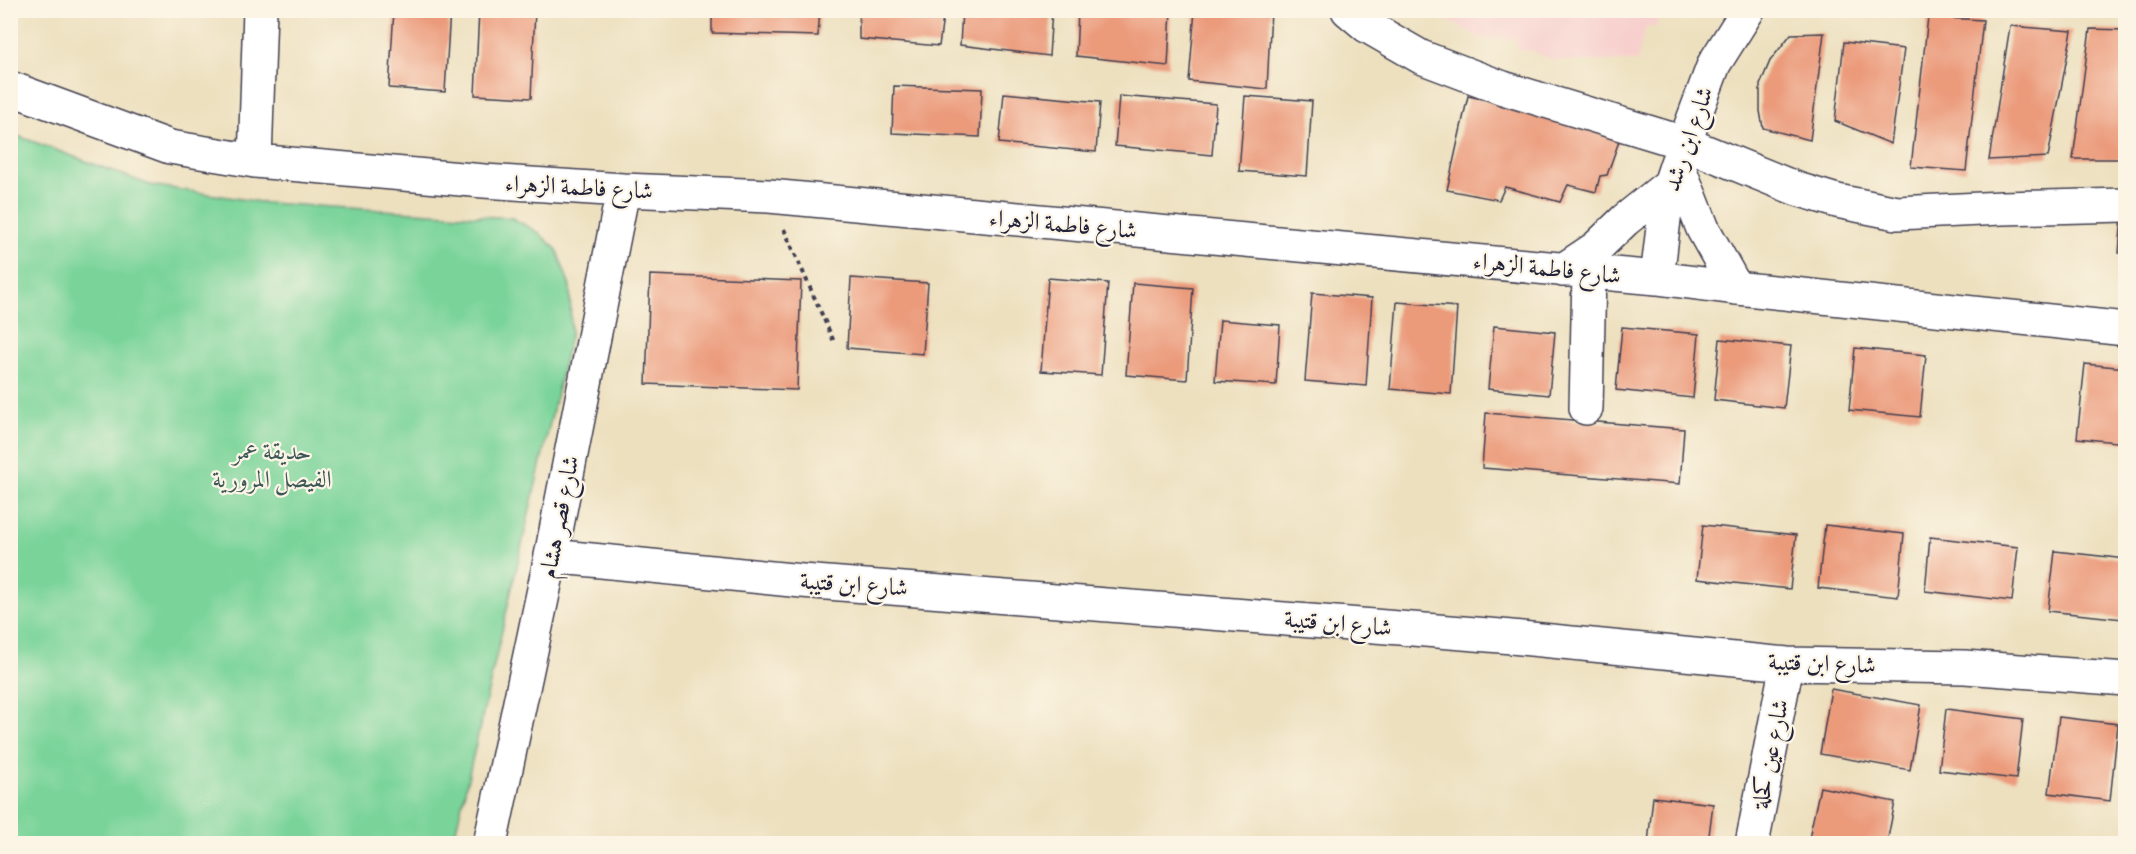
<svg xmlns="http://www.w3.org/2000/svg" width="2136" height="854" font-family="Alegreya,Amiri,serif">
<rect width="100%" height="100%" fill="#fcf5e5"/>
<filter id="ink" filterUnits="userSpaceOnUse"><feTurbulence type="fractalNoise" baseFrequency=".0167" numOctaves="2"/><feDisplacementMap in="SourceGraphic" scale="12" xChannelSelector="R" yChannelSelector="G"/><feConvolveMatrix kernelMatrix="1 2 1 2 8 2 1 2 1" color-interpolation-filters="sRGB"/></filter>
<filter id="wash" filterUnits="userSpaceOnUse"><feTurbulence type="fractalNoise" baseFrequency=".008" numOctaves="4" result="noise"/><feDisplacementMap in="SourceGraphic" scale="24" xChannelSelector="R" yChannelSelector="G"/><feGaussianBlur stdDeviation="1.35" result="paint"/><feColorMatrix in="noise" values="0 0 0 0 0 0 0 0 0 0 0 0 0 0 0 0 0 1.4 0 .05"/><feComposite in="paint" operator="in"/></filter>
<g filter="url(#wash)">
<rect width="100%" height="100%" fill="#ede0bf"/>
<path fill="#f7d0ce" d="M 1430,11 L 1656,11 L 1658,27 L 1646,27 L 1637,61 L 1555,61 L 1532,51 L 1518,50 L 1515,39 L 1482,39 Z"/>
<path fill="#7ad49a" stroke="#4e7b6a" stroke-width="1.5" d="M 10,133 L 150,185 L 267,203 L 512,218 L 538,232 L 557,250 L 570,287 L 571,332 L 453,843 L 31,844 L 11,841 Z"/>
<g id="blocks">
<path fill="#eb9a7a" d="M 394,10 L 450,10 L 445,92 L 389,88 Z
M 479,10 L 535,10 L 531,98 L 475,95 Z
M 712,10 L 820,10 L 818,36 L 712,33 Z
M 859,10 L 944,10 L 939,46 L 859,39 Z
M 962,10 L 1052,10 L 1049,56 L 960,45 Z
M 1078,10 L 1171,10 L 1168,66 L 1076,56 Z
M 1195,10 L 1271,10 L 1267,89 L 1189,81 Z
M 1928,17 L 1983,20 L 1966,171 L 1911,167 Z
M 2010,26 L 2072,31 L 2048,157 L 1989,160 Z
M 2090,29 L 2126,30 L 2126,159 L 2073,159 Z
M 1824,33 L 1810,140 L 1763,128 L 1760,111 L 1760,85 L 1770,61 L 1791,34 Z
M 1844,42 L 1904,49 L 1891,144 L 1835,121 Z
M 894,86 L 982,89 L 980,137 L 892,133 Z
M 1004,93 L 1100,102 L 1096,152 L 999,143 Z
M 1119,96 L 1216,104 L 1212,155 L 1115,146 Z
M 1245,96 L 1312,101 L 1307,176 L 1239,171 Z
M 1468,96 L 1623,130 L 1607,175 L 1600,176 L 1596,192 L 1568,185 L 1560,202 L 1505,187 L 1499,200 L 1447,190 Z
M 2122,215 L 2126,215 L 2126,253 L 2119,253 Z
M 650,275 L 801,281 L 797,390 L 646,384 Z
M 851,278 L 928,283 L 923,354 L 847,348 Z
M 1048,278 L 1108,283 L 1101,375 L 1041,371 Z
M 1133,283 L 1193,288 L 1187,380 L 1126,375 Z
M 1312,293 L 1372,298 L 1366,386 L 1305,381 Z
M 1397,302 L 1457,307 L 1451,394 L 1390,389 Z
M 1220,320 L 1280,325 L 1276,385 L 1215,381 Z
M 1494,326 L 1555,332 L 1549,395 L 1488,389 Z
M 1622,327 L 1699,334 L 1693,398 L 1616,390 Z
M 1720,339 L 1791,346 L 1784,408 L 1714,400 Z
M 1855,348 L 1926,355 L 1920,417 L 1849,410 Z
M 2085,364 L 2126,368 L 2126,443 L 2077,438 Z
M 1486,413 L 1684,429 L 1680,484 L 1482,468 Z
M 1703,525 L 1796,535 L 1790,589 L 1697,579 Z
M 1825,525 L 1904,534 L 1898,597 L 1818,588 Z
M 1930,537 L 2018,547 L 2012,601 L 1925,591 Z
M 2055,551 L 2126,559 L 2126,598 L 2123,619 L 2048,611 Z
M 1831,689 L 1921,705 L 1910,770 L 1820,754 Z
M 1946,709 L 2023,719 L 2016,779 L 1939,770 Z
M 2059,717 L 2118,724 L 2110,801 L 2049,793 Z
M 1820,787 L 1895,802 L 1887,843 L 1808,843 Z
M 1653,797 L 1713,804 L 1708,843 L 1648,843 Z"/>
</g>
</g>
<g filter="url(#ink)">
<use href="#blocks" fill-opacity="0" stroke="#403e4f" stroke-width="1.5"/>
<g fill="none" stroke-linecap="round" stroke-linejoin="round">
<defs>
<path id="minor" d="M 1348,10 L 1367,26 L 1421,57 L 1503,88 L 1684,143 L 1797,189 L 1837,201 L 1897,213 L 2002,208 L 2126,205
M 10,88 L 170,147 L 255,161 L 484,181 L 623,190 L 769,196 L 1657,278 L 1736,288 L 2126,329
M 255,161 L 260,10
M 1677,163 L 1703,229 L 1736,288
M 1563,270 L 1596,248 L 1625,220 L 1670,184
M 1657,278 L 1665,211 L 1670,184 L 1677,163 L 1714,64 L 1748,10
M 1586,408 L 1589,273
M 551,556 L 802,581 L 1501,636 L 1787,664 L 1965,667 L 2126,679
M 490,844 L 551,556 L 623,190
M 1752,844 L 1787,664"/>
</defs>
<use href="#minor" stroke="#403e4f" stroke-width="36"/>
<path stroke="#403e4f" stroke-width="4" stroke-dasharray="4.5 4.5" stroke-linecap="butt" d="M 784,229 L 835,344"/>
<use href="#minor" stroke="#fff" stroke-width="33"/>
</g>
</g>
<g text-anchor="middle" stroke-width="4.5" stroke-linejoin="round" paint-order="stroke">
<g font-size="24" fill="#22223b" stroke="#fcf5e5">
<text transform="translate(1688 139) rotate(-71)" y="8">شارع ابن رشد</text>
<text transform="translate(579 187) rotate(3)" y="8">شارع فاطمة الزهراء</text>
<text transform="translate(1063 224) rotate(5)" y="8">شارع فاطمة الزهراء</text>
<text transform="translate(1547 268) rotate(6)" y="8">شارع فاطمة الزهراء</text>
<text transform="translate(559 517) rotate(-79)" y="8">شارع قصر هشام</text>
<text transform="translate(854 584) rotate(4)" y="8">شارع ابن قتيبة</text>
<text transform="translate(1338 623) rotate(5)" y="8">شارع ابن قتيبة</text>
<text transform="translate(1822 663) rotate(2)" y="8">شارع ابن قتيبة</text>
<text transform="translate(1770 754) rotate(-79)" y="8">شارع عين كحلة</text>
</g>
<g font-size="24" fill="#3c5758" stroke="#fcf5e5">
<text x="272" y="459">حديقة عمر<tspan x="272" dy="28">الفيصل المرورية</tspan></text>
</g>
</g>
<rect width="2136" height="854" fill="none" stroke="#fcf5e5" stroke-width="36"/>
</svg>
